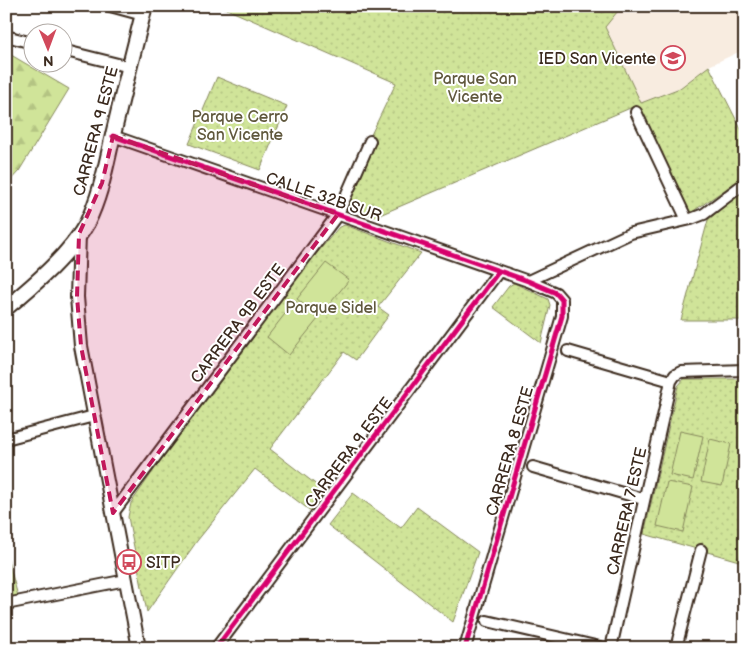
<svg xmlns="http://www.w3.org/2000/svg" width="751" height="654" font-family="'Balsamiq Sans',sans-serif">
<defs>
<pattern id="forest-firs" width="22" height="20" patternUnits="userSpaceOnUse" patternTransform="scale(1.25)"><rect width="22" height="20" fill="#d0e499"/><path d="M5 1l3.5 6h-7zM16 11l3.5 6h-7z" fill="#b4c483"/></pattern>
<pattern id="park-dots" width="8" height="8" patternUnits="userSpaceOnUse" patternTransform="scale(1.25)"><rect width="8" height="8" fill="#d0e499"/><path d="M2 2h.1M6 6h.1" fill="none" stroke="#b4c483" stroke-width="1.8" stroke-linecap="round"/></pattern>
</defs>
<rect width="100%" height="100%" fill="#fff"/>
<filter id="ink" filterUnits="userSpaceOnUse"><feTurbulence type="fractalNoise" baseFrequency=".02" numOctaves="2"/><feDisplacementMap in="SourceGraphic" scale="10" xChannelSelector="R" yChannelSelector="G"/><feConvolveMatrix kernelMatrix="1 2 1 2 8 2 1 2 1" color-interpolation-filters="sRGB"/></filter>
<g filter="url(#ink)">
<path fill="#f8ece0" d="M 622,6 L 745,6 L 745,49 L 709,66 L 680,88 L 641,103 L 605,26 Z"/>
<path fill="url(#forest-firs)" stroke="#86875c" d="M 6,52 L 69,89 L 19,171 L 6,185 Z"/>
<path fill="url(#park-dots)" stroke="#86875c" d="M 622,6 L 605,27 L 641,103 L 680,88 L 709,66 L 745,137 L 745,176 L 689,214 L 635,106 L 375,217 L 346,205 L 368,141 L 396,83 L 222,7 Z
M 217,77 L 287,106 L 260,170 L 189,144 Z
M 745,189 L 745,320 L 681,320 L 708,220 Z
M 345,225 L 421,253 L 378,307 L 389,315 L 356,360 L 344,352 L 270,449 L 327,493 L 312,512 L 255,469 L 197,541 L 147,612 L 128,517 L 131,503 C 197,408 264,314 339,227 Z
M 514,283 L 548,299 L 550,305 L 541,343 L 493,307 L 509,286 Z
M 684,379 L 745,379 L 745,538 L 739,561 L 644,534 L 678,386 Z
M 353,493 L 401,528 L 417,507 L 478,552 L 453,622 L 328,525 Z
M 6,553 L 18,596 L 6,599 Z"/>
<path fill="#d0e499" stroke="#86875c" d="M 326,263 L 349,280 L 319,317 L 297,299 Z
M 295,301 L 318,319 L 289,355 L 267,337 Z
M 680,431 L 703,436 L 693,480 L 670,475 Z
M 710,439 L 731,444 L 722,486 L 701,482 Z
M 667,482 L 693,487 L 683,532 L 657,526 Z"/>
<g fill="none" stroke-linecap="round" stroke-linejoin="round">
<defs>
<path id="minor" d="M 110,6 L 143,15
M 6,36 L 32,43
M 62,50 L 130,67
M 636,112 L 687,220
M 113,136 L 528,281 L 556,293 L 562,300 L 562,316 L 465,648
M 528,281 L 631,233 L 691,219 L 704,214 L 745,183
M 568,351 L 671,381
M 6,439 L 94,416
M 533,467 L 643,499
M 113,513 L 338,214 L 370,141
M 6,604 L 126,580
M 487,621 L 604,648
M 216,648 L 499,271
M 611,648 L 671,381 L 675,375 L 681,372 L 745,370
M 676,648 L 701,550"/>
<path id="tertiary" d="M 79,234 L 77,297 L 81,346 L 139,648"/>
<path id="secondary" d="M 6,308 C 34,285 70,254 87,223 C 101,195 106,165 113,135 C 123,92 134,49 145,6"/>
</defs>
<use href="#minor" stroke="#3b2a1e" stroke-width="14"/>
<use href="#tertiary" stroke="#3b2a1e" stroke-width="16"/>
<use href="#secondary" stroke="#3b2a1e" stroke-width="18"/>
<use href="#minor" stroke="#fff" stroke-width="10"/>
<use href="#tertiary" stroke="#fff" stroke-width="12"/>
<use href="#secondary" stroke="#fff" stroke-width="14"/>
<defs>
<path id="cycleway" d="M 113,136 L 528,281 L 556,293 L 562,300 L 562,316 L 465,648
M 216,648 L 499,271"/>
</defs>
<use href="#cycleway" stroke="#fff" stroke-width="8"/>
<use href="#cycleway" stroke="#d6006c" stroke-width="5"/>
</g>
</g>
<path fill="#c2185b" fill-opacity="0.2" stroke="#c2185b" stroke-width="4" stroke-dasharray="10 6" stroke-linejoin="round" d="M 113,136 L 338,214 L 113,513 L 81,346 L 77,297 L 79,234 L 102,183 Z"/>
<defs>
<symbol id="school-ring" viewBox="-11 -11 22 22"><circle r="9.5" fill="#fff" stroke="#d1495b" stroke-width="1.5"/><path d="M0-5L7-2L0 1L-7-2ZM-4 1L0 2.5L4 1V4Q0 6-4 4Z" fill="#d1495b"/></symbol>
<symbol id="bus-ring" viewBox="-11 -11 22 22"><circle r="9.5" fill="#fff" stroke="#d1495b" stroke-width="1.5"/><path d="M-5-6H5V4H4V6H2V4H-2V6H-4V4H-5ZM-3.5-4V0h7V-4ZM-3.5 1.2v1.5H-2V1.2ZM2 1.2v1.5H3.5V1.2Z" fill="#d1495b"/></symbol>
</defs>
<g fill-rule="evenodd">
<use href="#school-ring" x="659" y="44" width="28" height="28"/>
<use href="#bus-ring" x="115" y="548" width="28" height="28"/>
</g>
<g text-anchor="middle" stroke-width="4" stroke-linejoin="round" paint-order="stroke">
<g font-size="16" fill="#3b2a1e" stroke="#fff" text-anchor="end">
<text x="656" y="64">IED San Vicente</text>
<text x="146" y="568" text-anchor="start">SITP</text>
</g>
<g font-size="16" fill="#60583d" stroke="#fff">
<text x="475" y="84">Parque San<tspan x="475" dy="18">Vicente</tspan></text>
<text x="240" y="122">Parque Cerro<tspan x="240" dy="18">San Vicente</tspan></text>
<text x="331" y="313">Parque Sidel</text>
</g>
<g font-size="16" fill="#3b2a1e" stroke="#fff">
<text transform="translate(95 131) rotate(-75)" y="6">CARRERA 9 ESTE</text>
<text transform="translate(324 196) rotate(19)" y="6">CALLE 32B SUR</text>
<text transform="translate(237 323) rotate(-53)" y="6">CARRERA 9B ESTE</text>
<text transform="translate(509 451) rotate(-74)" y="6">CARRERA 8 ESTE</text>
<text transform="translate(348 452) rotate(-53)" y="6">CARRERA 9 ESTE</text>
<text transform="translate(626 511) rotate(-77)" y="6">CARRERA 7 ESTE</text>
</g>
</g>
<rect width="751" height="654" fill="none" stroke="#fff" stroke-width="25"/>
<rect x="12" y="12" width="726" height="629" fill="none" stroke="#3b2a1e" stroke-width="2" filter="url(#ink)"/>
<g transform="translate(48 48) rotate(179)"><circle r="24" fill="#ffffff" stroke="#b1aaa5"/>
<path d="M0-4L9 19L0 12L-9 19Z" fill="#d1495b"/>
<text y="-8" font-size="14" font-weight="bold" text-anchor="middle" fill="#3b2a1e">N</text>
</g>
</svg>
